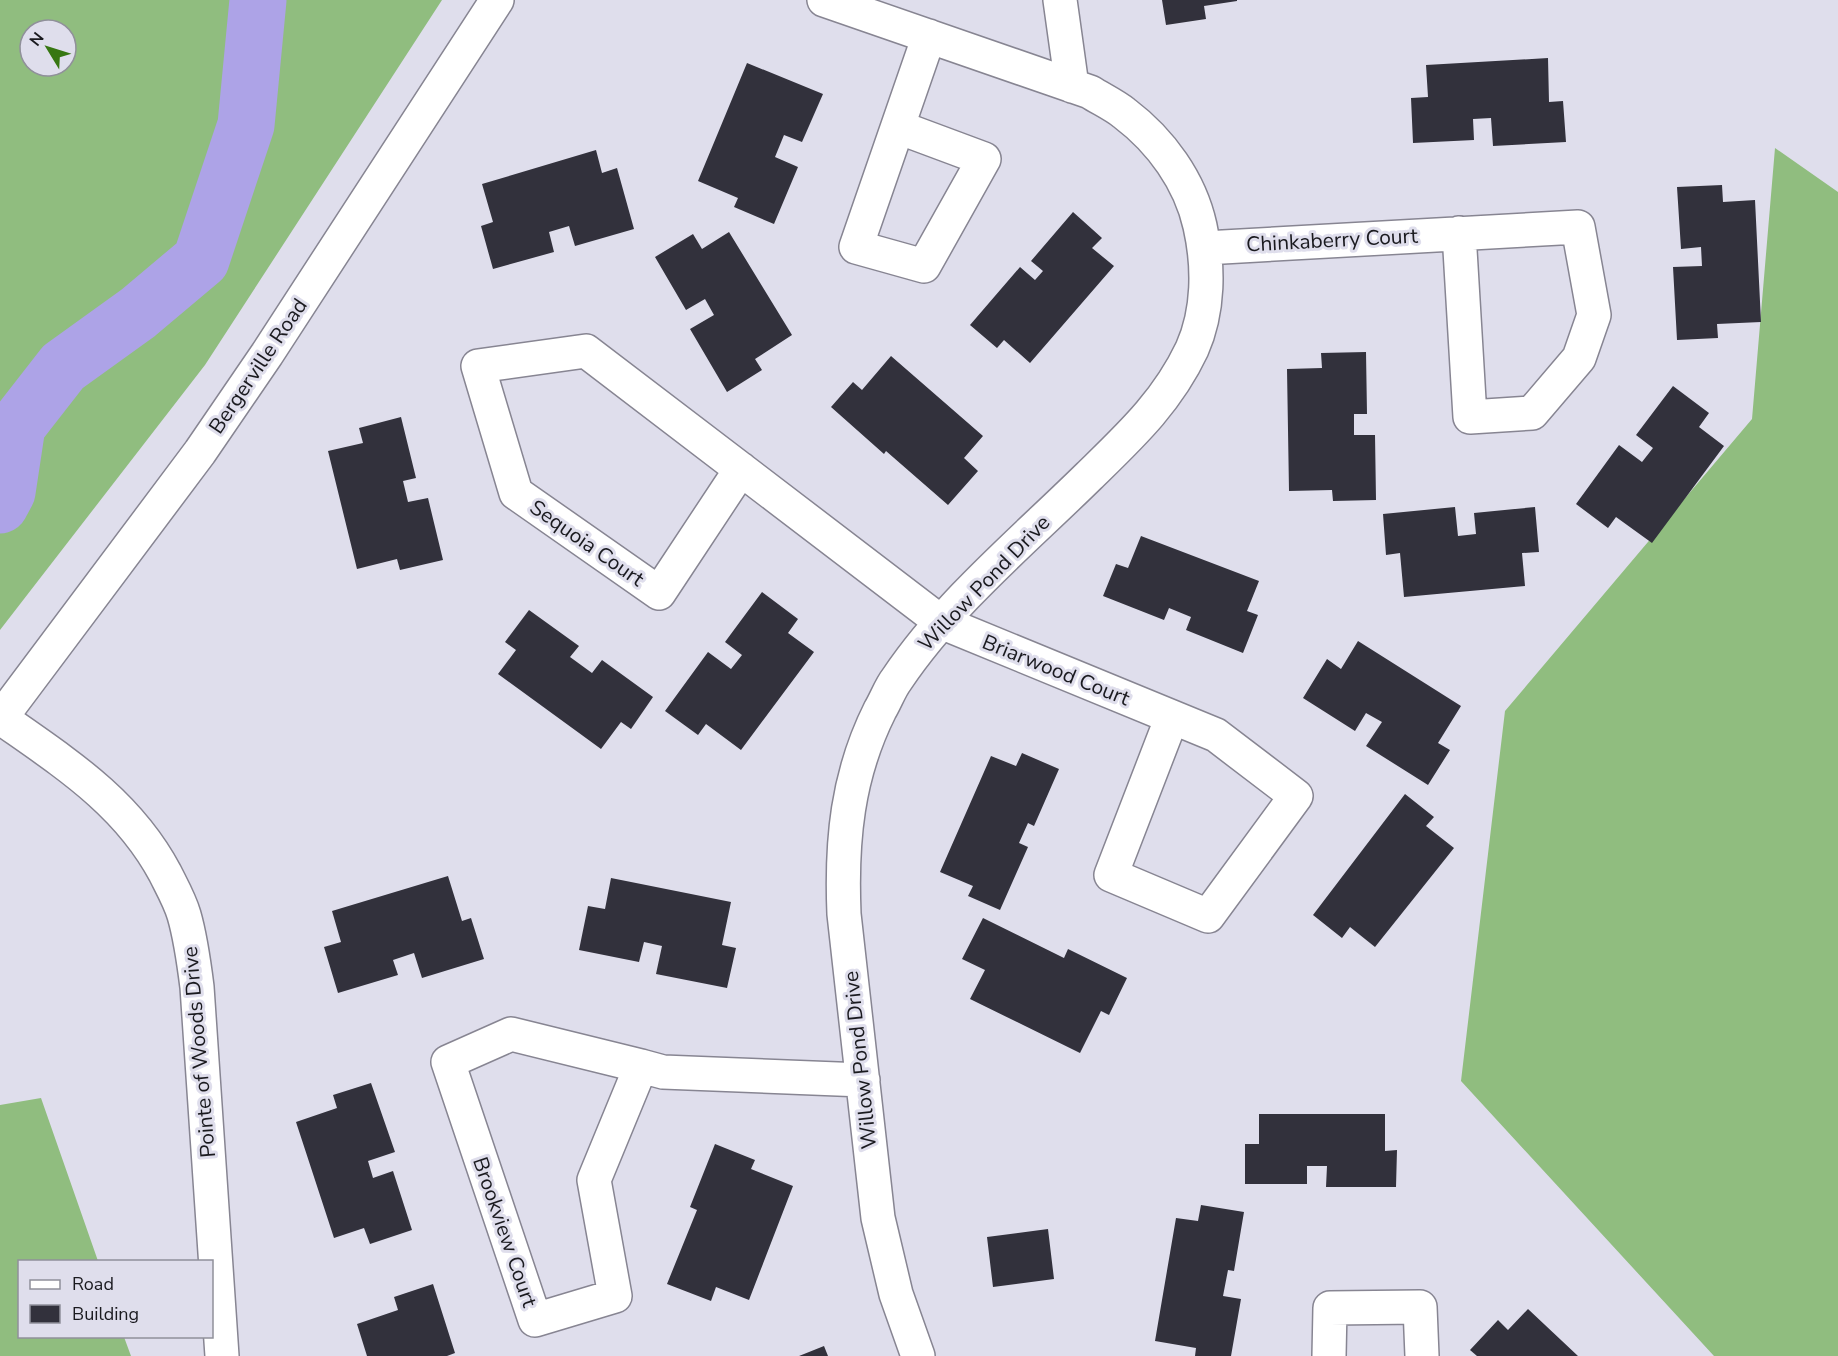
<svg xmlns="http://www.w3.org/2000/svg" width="1838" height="1356" font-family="'Nunito Sans',sans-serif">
<rect width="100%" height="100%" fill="#dfdeec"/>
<path fill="#90bd7f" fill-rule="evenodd" d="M 0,0 L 442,0 L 205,365 L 0,630 ZM 30,30 L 66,30 L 66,66 L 30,66 Z
M 1775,148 L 1838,192 L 1838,1356 L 1714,1356 L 1461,1081 L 1505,711 L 1752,419 Z
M 41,1098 L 98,1261 L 20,1262 L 20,1336 L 124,1337 L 131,1356 L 0,1356 L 0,1105 Z"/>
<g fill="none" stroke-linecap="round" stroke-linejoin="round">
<path stroke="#ada3e7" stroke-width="57" d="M 0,505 L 7,492 L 17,426 L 63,367 L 138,313 L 201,260 L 246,125 L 258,0"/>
</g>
<path fill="#32313c" d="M 1162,0 L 1237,0 L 1237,1 L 1204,6 L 1206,19 L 1166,25 Z
M 1548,58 L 1549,102 L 1563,101 L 1566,142 L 1493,146 L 1491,118 L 1473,119 L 1474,140 L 1413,143 L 1411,98 L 1428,97 L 1426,65 Z
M 747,63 L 823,94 L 802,142 L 784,135 L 775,157 L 798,167 L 774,224 L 734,207 L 738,198 L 698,181 Z
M 596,150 L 602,173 L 617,168 L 634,229 L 575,246 L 569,226 L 549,232 L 554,252 L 493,269 L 481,226 L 493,222 L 482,184 Z
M 1722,185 L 1723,202 L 1755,200 L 1761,322 L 1717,324 L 1718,338 L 1677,340 L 1673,267 L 1702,266 L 1701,247 L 1681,249 L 1677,187 Z
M 1073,212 L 1102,238 L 1092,248 L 1114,266 L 1030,363 L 1004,340 L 997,348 L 970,325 L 1020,267 L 1035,280 L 1043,271 L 1031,261 Z
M 729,232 L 792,335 L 755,359 L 762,370 L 727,392 L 690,329 L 714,315 L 705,299 L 686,310 L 655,257 L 693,234 L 702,249 Z
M 1366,352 L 1367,414 L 1354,414 L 1354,435 L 1375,435 L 1376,500 L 1333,501 L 1332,490 L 1289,491 L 1287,369 L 1322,368 L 1321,353 Z
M 891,356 L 983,436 L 964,458 L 978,471 L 948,505 L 886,451 L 884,454 L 831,407 L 853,382 L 862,390 Z
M 1673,386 L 1709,413 L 1699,427 L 1724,446 L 1652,543 L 1616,517 L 1608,528 L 1576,504 L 1619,445 L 1642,462 L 1653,448 L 1636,435 Z
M 401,417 L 416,478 L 403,481 L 408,502 L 428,498 L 443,560 L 400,570 L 397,559 L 357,569 L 328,451 L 363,443 L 359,428 Z
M 1455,507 L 1458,536 L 1476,534 L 1474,513 L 1535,507 L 1539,552 L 1522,553 L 1525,586 L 1404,597 L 1400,553 L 1386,555 L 1383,514 Z
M 1141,536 L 1259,581 L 1247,611 L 1258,615 L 1243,653 L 1186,630 L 1191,617 L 1169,608 L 1164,620 L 1103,596 L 1116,564 L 1128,568 Z
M 762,592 L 798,619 L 788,633 L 814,652 L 741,750 L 706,724 L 698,735 L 665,711 L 708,652 L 731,669 L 742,655 L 725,642 Z
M 529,610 L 579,646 L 570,657 L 592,673 L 602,660 L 653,697 L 631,729 L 621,722 L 601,749 L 498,674 L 516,650 L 505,642 Z
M 1358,641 L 1461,706 L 1438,743 L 1450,750 L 1428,785 L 1366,746 L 1382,722 L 1366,713 L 1355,731 L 1303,698 L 1327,659 L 1341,669 Z
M 1022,753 L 1059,769 L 1034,826 L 1028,823 L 1019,843 L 1028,847 L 1000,910 L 968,896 L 973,886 L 940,872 L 991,756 L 1016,766 Z
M 1405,794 L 1434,817 L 1426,826 L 1454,848 L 1375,947 L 1350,927 L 1342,938 L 1313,915 Z
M 448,876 L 462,921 L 471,918 L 484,959 L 422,978 L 414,953 L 393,960 L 398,975 L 338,993 L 324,947 L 341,942 L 332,911 Z
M 611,878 L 731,902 L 722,945 L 736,948 L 727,988 L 656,974 L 662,946 L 644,942 L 639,962 L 579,950 L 588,906 L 605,909 Z
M 983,918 L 1064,958 L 1068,949 L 1127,978 L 1109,1015 L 1101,1011 L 1080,1053 L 970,999 L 985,970 L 962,959 Z
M 371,1083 L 395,1152 L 368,1161 L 373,1178 L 393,1171 L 412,1230 L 370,1244 L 364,1228 L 334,1238 L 296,1122 L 337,1108 L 333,1095 Z
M 1259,1114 L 1385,1114 L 1385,1151 L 1397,1150 L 1396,1187 L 1326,1187 L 1327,1166 L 1307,1166 L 1307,1184 L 1245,1184 L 1245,1144 L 1259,1144 Z
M 715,1144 L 755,1160 L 751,1169 L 793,1186 L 749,1300 L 716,1287 L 711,1301 L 667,1284 L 697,1210 L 690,1207 Z
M 1201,1205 L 1244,1212 L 1234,1271 L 1228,1270 L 1223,1296 L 1241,1299 L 1231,1356 L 1195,1356 L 1196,1348 L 1155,1341 L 1176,1218 L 1198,1221 Z
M 1048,1229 L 1054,1279 L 993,1287 L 987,1237 Z
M 433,1284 L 455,1353 L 447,1356 L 367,1356 L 357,1324 L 398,1310 L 394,1297 Z
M 1528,1309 L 1578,1356 L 1477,1356 L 1470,1350 L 1498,1320 L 1508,1330 Z
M 824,1346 L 828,1356 L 799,1356 Z"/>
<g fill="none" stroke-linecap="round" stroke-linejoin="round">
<defs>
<path id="minor" d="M 824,0 L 1090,92 C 1101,99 1114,105 1124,113 C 1161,141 1190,181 1200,226 C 1209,266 1209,311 1192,349 C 1167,402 1130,436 1089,476 C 1023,541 949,602 897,679 C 890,688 886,700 880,710 C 847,776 841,841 844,914 L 878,1218 L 896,1294 L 918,1356
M 1060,0 L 1072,86
M 898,127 L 984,159 L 924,266 L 856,247 L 929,36
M 1205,248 L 1578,227 L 1594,315 L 1579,358 L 1532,413 L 1470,417 L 1459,233
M 741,469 L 659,593 L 516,493 L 478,366 L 586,351 L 941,622 L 1216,735 L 1296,796 L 1208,916 L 1111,875 L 1172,717
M 1,718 C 65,763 127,802 165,873 C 172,887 180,901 184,915 C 191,939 194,963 197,987 L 222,1356
M 641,1066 L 594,1180 L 615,1296 L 535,1320 L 448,1062 L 511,1034 L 641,1066 L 663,1072 L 863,1080
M 1329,1356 L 1330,1308 L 1420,1307 L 1422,1356"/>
<path id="tertiary" d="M 0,719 L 200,452 L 267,354 L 497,0"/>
</defs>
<use href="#minor" stroke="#878592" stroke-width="36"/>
<use href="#tertiary" stroke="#878592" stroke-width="36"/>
<use href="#minor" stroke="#fff" stroke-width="33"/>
<use href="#tertiary" stroke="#fff" stroke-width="33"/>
</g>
<g text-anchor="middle" stroke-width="6" stroke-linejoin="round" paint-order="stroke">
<g font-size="21" fill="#1a1a1f" stroke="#dfdeec">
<text transform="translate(1332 240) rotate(-3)" y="7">Chinkaberry Court</text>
<text transform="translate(258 366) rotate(-56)" y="7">Bergerville Road</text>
<text transform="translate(587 543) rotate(35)" y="7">Sequoia Court</text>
<text transform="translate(984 583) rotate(-46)" y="7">Willow Pond Drive</text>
<text transform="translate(1056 670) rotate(22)" y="7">Briarwood Court</text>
<text transform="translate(199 1052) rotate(-95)" y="7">Pointe of Woods Drive</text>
<text transform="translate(860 1060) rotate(-96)" y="7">Willow Pond Drive</text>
<text transform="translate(505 1232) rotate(71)" y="7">Brookview Court</text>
</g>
</g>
<rect x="18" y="1260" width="195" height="78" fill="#dfdeec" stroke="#90909a" stroke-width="1.5"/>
<rect x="30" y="1280" width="30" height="9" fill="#ffffff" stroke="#90909a" stroke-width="1.5"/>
<text x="72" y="1290" font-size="18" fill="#1a1a1f">Road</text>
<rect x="30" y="1305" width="30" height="18" fill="#32313c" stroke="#90909a" stroke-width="1.5"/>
<text x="72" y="1320" font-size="18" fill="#1a1a1f">Building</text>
<g transform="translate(48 48) rotate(308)"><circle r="28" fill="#dfdeec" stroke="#90909a" stroke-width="1.5"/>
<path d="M0-4.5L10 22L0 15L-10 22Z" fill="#377712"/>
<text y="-9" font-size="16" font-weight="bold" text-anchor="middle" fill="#1a1a1f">N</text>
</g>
</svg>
